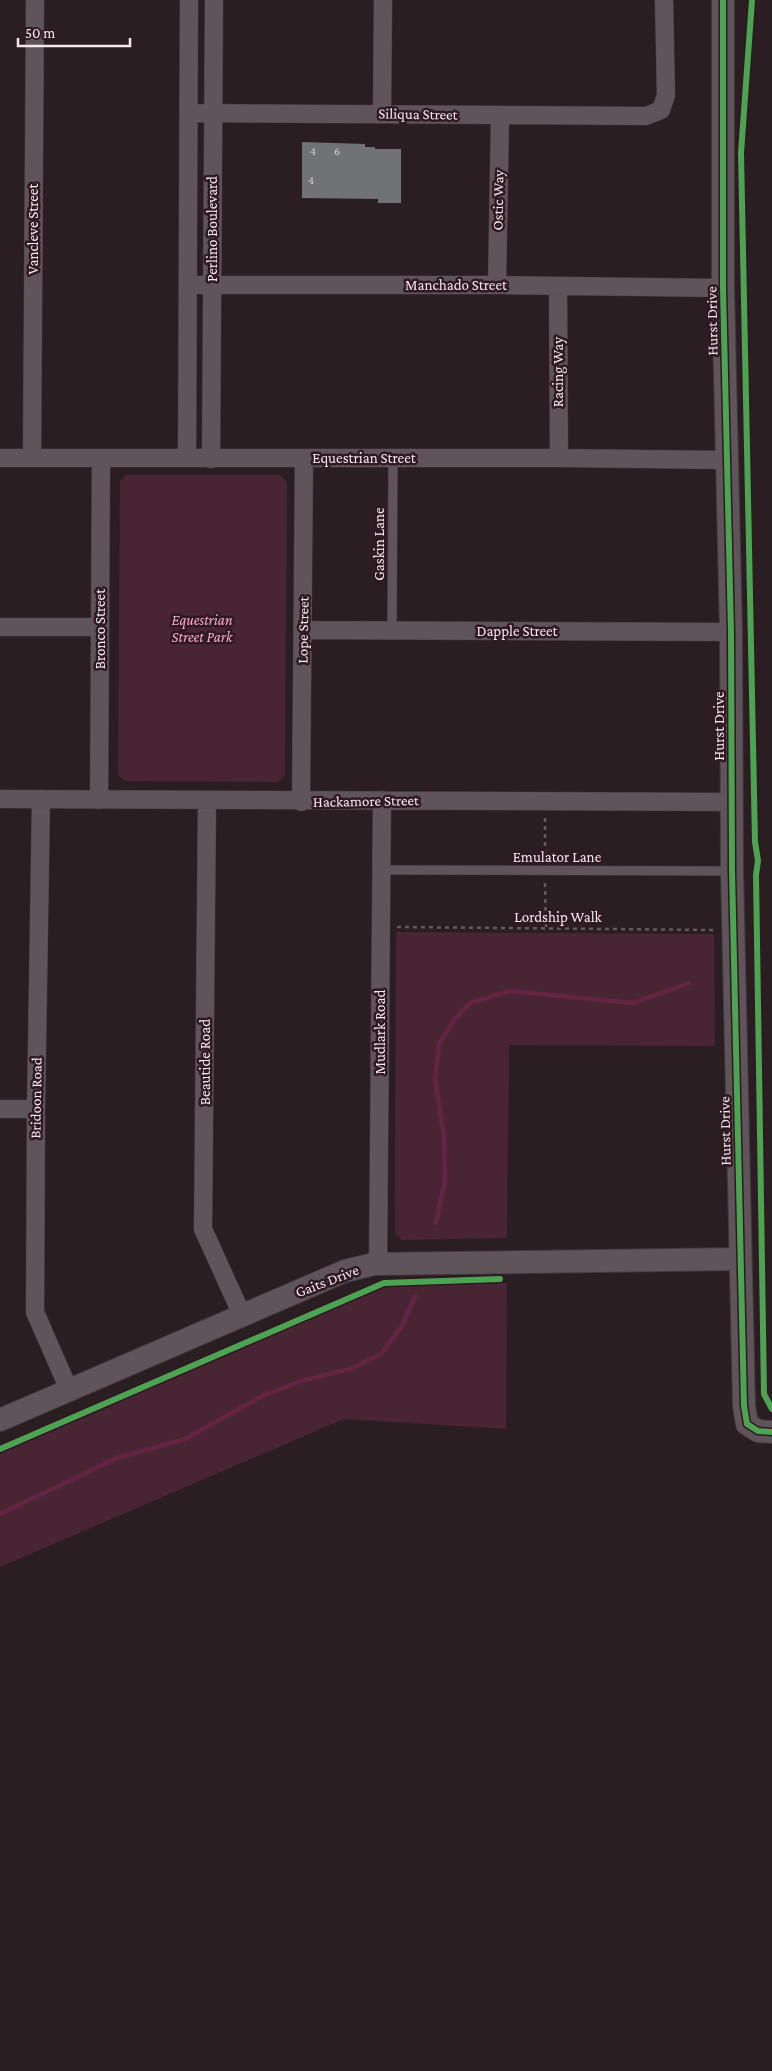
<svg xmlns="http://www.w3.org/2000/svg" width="772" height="2071" font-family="'Crimson Pro',serif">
<rect width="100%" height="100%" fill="#2a1e23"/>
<path fill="#492534" d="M 126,475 L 280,475 L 287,482 L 285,776 L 278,782 L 125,781 L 118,775 L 120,481 Z
M 396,932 L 714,934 L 715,1046 L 509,1045 L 507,1238 L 402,1240 L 395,1234 Z
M 507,1283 L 506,1429 L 344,1419 L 0,1567 L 0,1445 L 371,1285 Z"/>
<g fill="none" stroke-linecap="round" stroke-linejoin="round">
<path stroke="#642543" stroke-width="4.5" d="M 436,1223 L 445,1180 L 444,1136 L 435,1080 L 439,1044 L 455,1019 L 470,1003 L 510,991 L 633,1003 L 689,983
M 0,1514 L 117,1458 L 185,1439 L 262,1396 L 301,1381 L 353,1368 L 381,1354 L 402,1326 L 415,1296"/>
</g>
<path fill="#717276" d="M 302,142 L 365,144 L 365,147 L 375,147 L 375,149 L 401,149 L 401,203 L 378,203 L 378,199 L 302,198 Z"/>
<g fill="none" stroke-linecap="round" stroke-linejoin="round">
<defs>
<path id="service" d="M 392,630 L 393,458
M 381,870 L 731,871"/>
<path id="minor" d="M 190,113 L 646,116 L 661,110 L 666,95 L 664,0
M 382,114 L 383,0
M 188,285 L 497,285 L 723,288
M 497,285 L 500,116
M 558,287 L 559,458
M 0,458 L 559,458 L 727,460
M 32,458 L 35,0
M 187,458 L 189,0
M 211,459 L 214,0
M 0,627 L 100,627
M 303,630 L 731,632
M 0,799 L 732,802
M 41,799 L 36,1109 L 35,1312 L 69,1390
M 99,800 L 101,459
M 207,801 L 203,1229 L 242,1315
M 301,802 L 304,458
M 0,1109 L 36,1109
M 378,1264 L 382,800"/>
<path id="tertiary" d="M 723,0 L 723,288 L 731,632 L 732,871 L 744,1406 L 747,1424 L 758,1431 L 772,1432
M 0,1420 L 345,1271 L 374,1264 L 740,1259"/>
</defs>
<use href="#service" stroke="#43393e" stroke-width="10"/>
<use href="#minor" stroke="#43393e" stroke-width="19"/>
<use href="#tertiary" stroke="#43393e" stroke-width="24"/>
<path stroke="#645a5e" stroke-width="2.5" stroke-dasharray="4 4" stroke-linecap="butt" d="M 545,818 L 545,860
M 545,883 L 546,928
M 397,927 L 714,930"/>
<use href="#service" stroke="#5f5459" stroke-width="9"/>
<use href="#minor" stroke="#5f5459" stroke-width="18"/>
<use href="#tertiary" stroke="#5f5459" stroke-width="22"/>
<defs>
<path id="cycleway" d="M 723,0 L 723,288 L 731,632 L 732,871 L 744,1406 L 747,1424 L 758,1431 L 772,1432
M 752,0 L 741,153 L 755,842 L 758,861 L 756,875 L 764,1394 L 772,1409
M 0,1449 L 384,1283 L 500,1279"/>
</defs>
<use href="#cycleway" stroke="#2f1922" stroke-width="9"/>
<use href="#cycleway" stroke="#4ca352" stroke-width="6"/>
</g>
<g text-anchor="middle" stroke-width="5" stroke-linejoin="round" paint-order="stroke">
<g font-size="12" fill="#d6cacf">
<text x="313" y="155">4</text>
<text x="337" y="155">6</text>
<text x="311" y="184">4</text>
</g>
<g font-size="15" fill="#f7e7ed" stroke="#2f1922">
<text transform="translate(418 114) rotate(1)" y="5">Siliqua Street</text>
<text transform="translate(498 200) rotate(-89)" y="5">Ostic Way</text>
<text transform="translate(33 229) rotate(-90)" y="5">Vancleve Street</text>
<text transform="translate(212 229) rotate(-90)" y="5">Perlino Boulevard</text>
<text x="456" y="290">Manchado Street</text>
<text transform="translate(712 321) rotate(-91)" y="5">Hurst Drive</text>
<text transform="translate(558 372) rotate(-90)" y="5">Racing Way</text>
<text x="364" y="463">Equestrian Street</text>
<text transform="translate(379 544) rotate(-90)" y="5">Gaskin Lane</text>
<text transform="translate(100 629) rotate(-90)" y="5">Bronco Street</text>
<text transform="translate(303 630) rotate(-89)" y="5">Lope Street</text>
<text x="517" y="636">Dapple Street</text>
<text transform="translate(719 726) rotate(-90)" y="5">Hurst Drive</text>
<text transform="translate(366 801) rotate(-1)" y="5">Hackamore Street</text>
<text x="557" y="862">Emulator Lane</text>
<text x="558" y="922">Lordship Walk</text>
<text transform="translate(380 1032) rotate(-90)" y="5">Mudlark Road</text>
<text transform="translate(205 1062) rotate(-90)" y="5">Beautide Road</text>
<text transform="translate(36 1098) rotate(-89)" y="5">Bridoon Road</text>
<text transform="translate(725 1131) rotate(-91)" y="5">Hurst Drive</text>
<text transform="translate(327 1281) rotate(-21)" y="5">Gaits Drive</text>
</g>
<g font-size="15" font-style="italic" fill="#feaacb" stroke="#2f1922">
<text x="202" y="625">Equestrian<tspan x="202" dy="17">Street Park</tspan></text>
</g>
</g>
<path d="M18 38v8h112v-8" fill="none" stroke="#f7e7ed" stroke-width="2.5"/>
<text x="25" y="38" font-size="15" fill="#f7e7ed" stroke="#2f1922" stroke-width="4" paint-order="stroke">50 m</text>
</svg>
